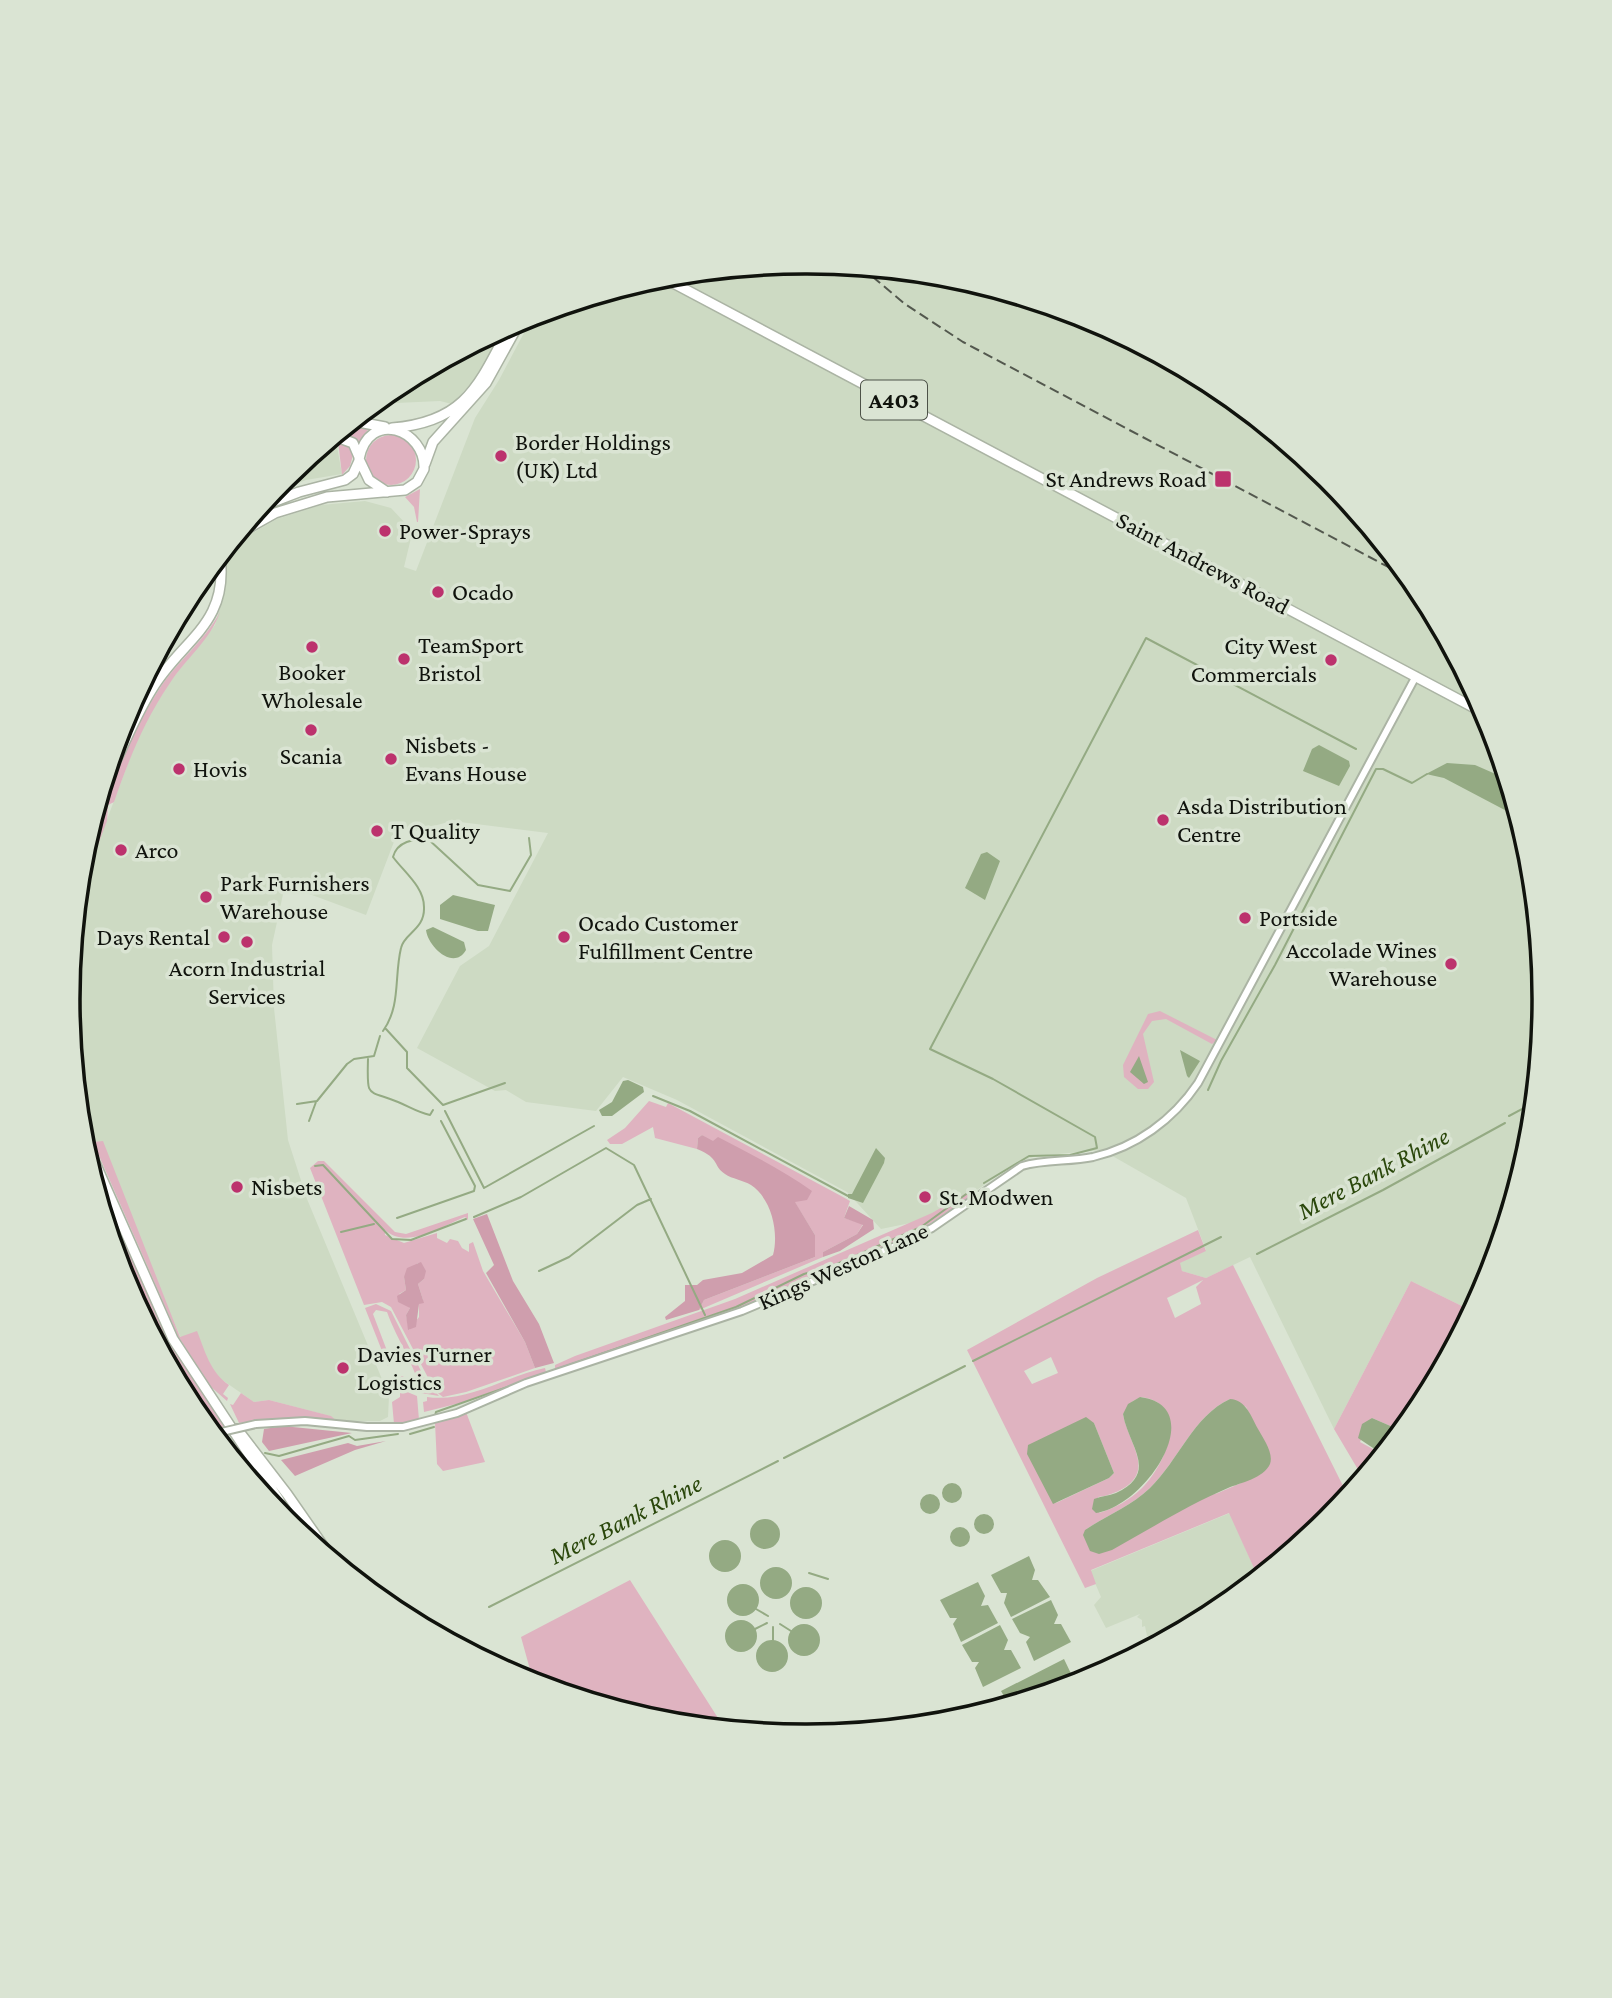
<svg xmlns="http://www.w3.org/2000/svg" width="1612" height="1998" font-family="'Crimson Pro',serif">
<rect width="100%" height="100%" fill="#dae4d3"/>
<path fill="#cddac3" d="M 806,261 L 950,276 L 1089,318 L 1216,386 L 1328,478 L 1420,589 L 1488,717 L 1530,855 L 1544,999 L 1529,1143 L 1487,1282 L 1472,1311 L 1411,1281 L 1334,1429 L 1250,1257 L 1206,1278 L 1182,1271 L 1179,1263 L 1206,1250 L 1186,1198 L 1102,1150 L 1036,1156 L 1017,1163 L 935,1218 L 881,1229 L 847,1192 L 677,1100 L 623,1077 L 596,1111 L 526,1102 L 506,1090 L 495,1091 L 417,1048 L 460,966 L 489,946 L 548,833 L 452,821 L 415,831 L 400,826 L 366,915 L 285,885 L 272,945 L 274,1008 L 288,1140 L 307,1199 L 389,1396 L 388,1417 L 380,1421 L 337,1421 L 330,1416 L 269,1400 L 254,1402 L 218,1377 L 181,1338 L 79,1110 L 68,999 L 78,897 L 142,726 L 172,679 L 215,625 L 226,586 L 225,557 L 244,538 L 277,519 L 321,505 L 365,501 L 391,508 L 406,524 L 411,538 L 404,567 L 416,571 L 475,418 L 499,380 L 534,314 L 662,275 Z
M 502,329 L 477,377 L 452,404 L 440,401 L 374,404 L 396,385 Z
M 329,440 L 336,441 L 342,474 L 306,480 L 272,493 L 285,477 Z
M 1230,1513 L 1258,1577 L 1216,1613 L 1152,1647 L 1150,1636 L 1147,1636 L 1145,1626 L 1142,1627 L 1142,1620 L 1137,1617 L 1140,1614 L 1106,1628 L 1094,1605 L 1101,1597 L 1090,1571 Z"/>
<path fill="#dfb3c0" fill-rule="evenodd" d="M 349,424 L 370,427 L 357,444 L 338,433 Z
M366 460a25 25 0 1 1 50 0a25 25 0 1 1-50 0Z
M 338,441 L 348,446 L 353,455 L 350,466 L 342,475 Z
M 420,489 L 418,522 L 417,522 L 414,507 L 405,497 Z
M 220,612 C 210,641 186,658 170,683 C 143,723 130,757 114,802 L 108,805 L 107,821 L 78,897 L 82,858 L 87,842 C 109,791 128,738 158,691 C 176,662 204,642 220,612 Z
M 1160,1011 L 1217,1040 L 1212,1044 L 1166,1019 L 1152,1021 L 1143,1034 L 1154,1082 L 1148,1089 L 1138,1089 L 1124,1077 L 1123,1065 L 1148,1014 Z
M 649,1101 L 666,1107 L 668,1103 L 843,1197 L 850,1201 L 844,1218 L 863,1224 L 857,1234 L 823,1252 L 823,1257 L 699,1310 L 704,1300 L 815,1257 L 815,1235 L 794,1201 L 702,1135 L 698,1138 L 697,1149 L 655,1138 L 653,1127 L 622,1144 L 610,1144 L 607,1140 L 625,1128 Z
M 79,1110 L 94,1142 L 103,1141 L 180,1337 L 197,1331 C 205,1351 210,1372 229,1385 L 223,1394 L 228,1398 L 227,1401 L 210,1386 L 178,1336 Z
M 82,1142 L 166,1333 L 224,1427 L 211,1431 C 165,1336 112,1243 82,1142 Z
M 318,1161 L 324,1161 L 395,1232 L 406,1234 L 468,1213 L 468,1220 L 465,1217 C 442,1226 407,1250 385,1230 L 385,1235 L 404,1243 L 437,1233 L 437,1238 L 447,1243 L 450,1239 L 458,1241 L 462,1248 L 469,1252 L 469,1244 L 473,1242 L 483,1271 L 525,1342 L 535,1368 L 466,1392 L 443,1397 L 435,1391 L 391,1307 L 382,1302 L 364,1305 L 310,1168 ZM 418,1263 L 424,1279 L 418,1284 L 423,1300 L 419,1304 L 419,1317 L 409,1330 L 406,1315 L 410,1308 L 399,1294 L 406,1290 L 404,1277 Z
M 972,1190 L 970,1197 L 911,1236 L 758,1301 L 555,1373 L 555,1365 L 575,1356 L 735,1299 L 932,1213 Z
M 1198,1230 L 1206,1251 L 1180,1263 L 1182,1271 L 1206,1278 L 1233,1265 L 1348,1496 L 1327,1521 L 1318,1521 L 1323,1525 L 1258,1577 L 1229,1513 L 1091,1570 L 1096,1584 L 1085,1588 L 967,1350 L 1097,1278 ZM 1203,1280 L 1196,1287 L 1201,1304 L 1175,1318 L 1167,1298 ZM 1051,1357 L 1058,1373 L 1032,1384 L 1024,1371 ZM 1141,1397 C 1192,1404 1165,1466 1142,1488 C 1130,1500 1115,1508 1099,1513 L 1098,1497 C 1107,1496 1115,1493 1124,1488 C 1155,1469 1127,1441 1123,1414 L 1133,1401 ZM 1230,1399 L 1246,1407 L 1270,1455 L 1241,1483 L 1218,1493 L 1085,1530 C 1107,1515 1130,1507 1150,1488 C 1179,1460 1193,1416 1230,1399 ZM 1094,1423 L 1114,1473 L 1109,1478 L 1056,1503 Z
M 1411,1281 L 1472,1311 L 1419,1409 L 1402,1431 L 1372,1418 L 1360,1442 L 1382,1454 L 1363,1478 L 1334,1429 Z
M 376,1304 L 391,1311 L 426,1381 L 439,1396 L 421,1393 C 416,1366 397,1340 387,1312 L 376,1310 L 373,1314 L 389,1356 L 388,1366 L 365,1308 Z
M 545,1368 L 546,1372 L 464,1402 L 424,1412 L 423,1402 L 427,1401 L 427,1397 C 467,1403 506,1376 545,1368 Z
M 402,1376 L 413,1381 L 416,1393 L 398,1387 L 395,1382 Z
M 400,1389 L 417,1396 L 419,1420 L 394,1424 L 392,1402 L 400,1397 Z
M 241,1393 L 254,1402 L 269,1400 L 331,1416 L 337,1421 L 282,1418 L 239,1423 L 230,1404 L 233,1405 Z
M 466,1412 L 485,1462 L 443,1471 L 437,1464 L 435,1423 Z
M 284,1497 L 320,1550 L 302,1535 Z
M 630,1580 L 725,1729 L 662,1722 L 534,1684 L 521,1637 Z"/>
<path fill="#cf9ead" d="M 702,1135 L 713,1141 L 718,1137 C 750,1154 783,1170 812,1191 L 807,1200 L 795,1202 L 815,1235 L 815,1257 L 704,1300 L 699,1310 L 666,1320 L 665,1317 L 685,1301 L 685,1285 L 697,1285 L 703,1280 L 742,1273 L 773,1255 C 779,1233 772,1199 751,1185 C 743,1180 732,1179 725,1174 C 712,1165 721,1159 697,1149 L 698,1138 Z
M 849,1206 L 873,1220 L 874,1229 L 840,1251 L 823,1257 L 823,1252 L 857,1234 L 863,1225 L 844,1218 Z
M 487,1214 L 513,1281 L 539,1324 L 554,1363 L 535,1368 L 525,1342 L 486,1273 L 494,1265 L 473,1219 Z
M 421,1262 L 426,1271 L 424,1279 L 418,1284 L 424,1303 L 419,1304 L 416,1327 L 408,1330 L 406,1315 L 410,1308 L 398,1302 L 397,1296 L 406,1290 L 404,1277 L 407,1268 Z
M 283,1426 L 352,1433 L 269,1451 L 262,1442 L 264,1429 Z
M 386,1441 L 355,1450 L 295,1476 L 281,1460 L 348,1443 L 357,1446 Z"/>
<path fill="#94aa83" d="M 1319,745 L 1349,761 L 1350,766 L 1339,786 L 1303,771 L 1312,749 Z
M 1447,763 L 1475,765 L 1507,779 L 1518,817 L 1444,778 L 1426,774 Z
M 987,852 L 1000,861 L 985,900 L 965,888 L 981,854 Z
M 453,895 L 495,905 L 488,931 L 478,931 L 440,919 L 440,905 Z
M 433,927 L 464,942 L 466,950 C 454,971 428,947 426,930 Z
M 1180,1050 L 1200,1061 L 1189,1078 L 1187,1076 Z
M 1139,1056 L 1148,1082 L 1144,1084 L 1130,1072 Z
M 628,1080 L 643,1087 L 644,1092 L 612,1116 L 602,1116 L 599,1110 L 612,1102 L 623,1081 Z
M 876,1148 L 885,1158 L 884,1163 L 863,1203 L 848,1198 L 848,1194 L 852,1194 Z
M 1140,1397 C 1210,1406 1148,1505 1096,1513 L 1092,1509 L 1094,1499 C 1101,1496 1109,1496 1116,1493 C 1160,1472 1128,1446 1123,1414 L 1128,1404 Z
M 1230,1399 C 1246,1400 1251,1416 1258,1429 C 1263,1438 1274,1453 1270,1464 C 1264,1478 1240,1483 1228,1488 C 1188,1505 1150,1529 1112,1550 L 1099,1554 L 1090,1551 L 1083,1535 L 1085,1530 C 1107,1515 1130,1507 1150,1488 C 1179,1460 1193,1416 1230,1399 Z
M 1086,1417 L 1094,1423 L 1114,1473 L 1109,1478 L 1053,1504 L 1027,1454 L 1028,1445 Z
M 1372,1418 L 1402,1431 L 1382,1454 L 1358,1438 L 1362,1424 Z
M942 1493a10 10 0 1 1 20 0a10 10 0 1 1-20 0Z
M920 1504a10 10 0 1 1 20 0a10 10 0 1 1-20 0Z
M974 1524a10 10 0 1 1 20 0a10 10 0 1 1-20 0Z
M750 1534a15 15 0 1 1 30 0a15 15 0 1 1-30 0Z
M950 1537a10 10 0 1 1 20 0a10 10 0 1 1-20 0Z
M709 1556a16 16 0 1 1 32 0a16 16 0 1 1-32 0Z
M 1029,1556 L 1035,1570 L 1032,1580 L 1038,1580 L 1050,1597 L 1011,1617 L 1004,1603 L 1007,1593 L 1001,1593 L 991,1575 Z
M760 1583a16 16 0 1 1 32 0a16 16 0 1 1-32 0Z
M 978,1582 L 985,1596 L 981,1606 L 988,1605 L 998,1623 L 961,1642 L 953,1624 L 957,1618 L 950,1618 L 940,1600 Z
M727 1600a16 16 0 1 1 32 0a16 16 0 1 1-32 0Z
M790 1603a16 16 0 1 1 32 0a16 16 0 1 1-32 0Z
M 1051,1600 L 1058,1615 L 1054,1624 L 1061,1624 L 1071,1642 L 1034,1661 L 1026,1642 L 1030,1637 L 1020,1633 L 1012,1619 Z
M725 1636a16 16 0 1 1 32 0a16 16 0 1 1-32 0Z
M788 1640a16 16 0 1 1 32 0a16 16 0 1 1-32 0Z
M 1000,1625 L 1008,1640 L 1004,1650 L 1011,1650 L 1021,1668 L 983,1687 L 975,1668 L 979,1662 L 972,1662 L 962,1645 Z
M756 1656a16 16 0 1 1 32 0a16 16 0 1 1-32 0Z
M 1064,1659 L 1076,1684 L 1009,1705 L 1001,1691 Z"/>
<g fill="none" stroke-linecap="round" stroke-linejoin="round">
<path stroke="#94aa83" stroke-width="2" d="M 386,1029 L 407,1052 L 407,1068 L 443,1105 L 505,1083
M 383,1031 C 401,1006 394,977 401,948 C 404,933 425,930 424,907 C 424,887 404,872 393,857 C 397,841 414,839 428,839 L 478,885 L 510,891 L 531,855 L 529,838
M 368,1059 C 367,1099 366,1089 398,1102 C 410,1107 417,1112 430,1115 L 433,1110
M 1208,1090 L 1221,1061 L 1275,965 L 1376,769 L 1383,769 L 1412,783 L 1427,774
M 653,1096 L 690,1111 L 848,1196
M 297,1104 L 317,1101 L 347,1064 L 354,1059 L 374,1056 L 380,1036
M 445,1111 L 484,1188 L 594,1126
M 1509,1116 L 1533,1103
M 309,1121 L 316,1102
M 315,1166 L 323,1165 L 392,1239 L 411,1240 L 466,1219
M 984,1183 L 1029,1156 L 1070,1155 L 1097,1148 L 1095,1137 L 993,1079 L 930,1049 L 1146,638 L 1356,749
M 474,1217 L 521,1197 L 606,1148 L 634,1165 L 705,1315
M 397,1218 L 474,1191 L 475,1186 L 441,1121
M 341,1232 L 374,1224
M 1257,1254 L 1383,1190 L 1505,1123
M 539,1271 L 569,1257 L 637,1205 L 651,1199
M 973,1361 L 1221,1237
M 549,1372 L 736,1307 L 804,1274 L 837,1264 L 921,1227 L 969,1192
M 435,1416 L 436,1412 L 547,1373
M 410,1434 L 434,1427
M 265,1453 L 279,1456 L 349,1436 L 355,1440 L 398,1434
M 784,1458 L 965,1366
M 809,1573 L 828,1579
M 489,1607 L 778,1461
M 756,1609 L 768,1616
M 780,1624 L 791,1631
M 755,1629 L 767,1623
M 773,1640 L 773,1627"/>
<defs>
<path id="minor" d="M 256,1424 L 305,1421 L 367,1427 L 403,1427 L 457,1413 L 526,1383 L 742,1311 L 898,1245 L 932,1228 L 1022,1166 C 1045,1159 1069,1162 1093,1157 C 1136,1147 1173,1120 1198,1083 L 1416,676"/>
<path id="highway" d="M 660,276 L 1486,714
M 353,421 L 385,427
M 392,428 C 467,422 479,384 511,324
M 334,436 L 353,443 L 359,457
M 425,464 L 433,442 L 486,383 L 522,318
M 260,507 L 299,492 L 345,480 L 353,474 L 359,461
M 238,534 L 275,513 L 327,497 L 405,490 L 417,482 L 424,469 C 426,430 369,408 359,459 L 369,480 L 387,492
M 192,590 L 193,588
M 131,718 L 166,640
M 102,790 C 119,757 132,721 152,689 C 182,639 229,625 220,556
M 81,1131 L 173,1339 L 279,1500 L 292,1527
M 117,1255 L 196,1413
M 237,1429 L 287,1494 L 333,1560"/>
</defs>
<use href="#minor" stroke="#abb4a4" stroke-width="10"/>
<use href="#highway" stroke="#abb4a4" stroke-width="12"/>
<use href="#minor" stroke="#fff" stroke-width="6"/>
<use href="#highway" stroke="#fff" stroke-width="9"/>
<path stroke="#53584e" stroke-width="2" stroke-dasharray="10 5" stroke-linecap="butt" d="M 861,267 L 905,304 L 963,342 L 1411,579"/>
<defs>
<path id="minor-bridge" d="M 213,1434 L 256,1424"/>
</defs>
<use href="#minor-bridge" stroke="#abb4a4" stroke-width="10" stroke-linecap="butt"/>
<use href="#minor-bridge" stroke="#fff" stroke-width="6"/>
</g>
<g fill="#bc326d" stroke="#dae4d3" stroke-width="2.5">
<circle cx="501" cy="456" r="7"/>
<rect x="1214" y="470" width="18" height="18" rx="3.5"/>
<circle cx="385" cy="531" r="7"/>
<circle cx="438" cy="592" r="7"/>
<circle cx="312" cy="647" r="7"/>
<circle cx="404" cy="659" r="7"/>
<circle cx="1331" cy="660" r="7"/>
<circle cx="311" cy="730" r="7"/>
<circle cx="391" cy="759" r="7"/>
<circle cx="179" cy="769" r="7"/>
<circle cx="1163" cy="820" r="7"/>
<circle cx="377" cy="831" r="7"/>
<circle cx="121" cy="850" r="7"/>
<circle cx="206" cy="897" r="7"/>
<circle cx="1245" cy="918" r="7"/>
<circle cx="224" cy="937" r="7"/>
<circle cx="564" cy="937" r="7"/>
<circle cx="247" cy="942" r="7"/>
<circle cx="1451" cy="964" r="7"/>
<circle cx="237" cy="1187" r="7"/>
<circle cx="925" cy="1197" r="7"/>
<circle cx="343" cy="1368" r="7"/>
</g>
<g text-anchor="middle" stroke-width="7" stroke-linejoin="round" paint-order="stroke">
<rect fill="#dae4d3" stroke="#4d5248" stroke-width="2" x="861" y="380.5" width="66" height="39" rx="5"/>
<g font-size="23" font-weight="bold" fill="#10130d">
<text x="894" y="408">A403</text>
</g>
<g font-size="24" fill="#10130d" stroke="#dae4d3" text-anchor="start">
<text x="515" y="450">Border Holdings<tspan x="515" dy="28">(UK) Ltd</tspan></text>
<text x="1207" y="487" text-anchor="end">St Andrews Road</text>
<text x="399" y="539">Power-Sprays</text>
<text x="452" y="600">Ocado</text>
<text x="418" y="653">TeamSport<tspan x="418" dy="28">Bristol</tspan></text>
<text x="1317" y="654" text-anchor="end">City West<tspan x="1317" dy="28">Commercials</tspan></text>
<text x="312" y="680" text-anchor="middle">Booker<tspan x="312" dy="28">Wholesale</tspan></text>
<text x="405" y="753">Nisbets -<tspan x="405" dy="28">Evans House</tspan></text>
<text x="311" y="764" text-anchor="middle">Scania</text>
<text x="193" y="777">Hovis</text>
<text x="1177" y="814">Asda Distribution<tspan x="1177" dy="28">Centre</tspan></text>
<text x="391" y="839">T Quality</text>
<text x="135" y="858">Arco</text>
<text x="220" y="891">Park Furnishers<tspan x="220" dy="28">Warehouse</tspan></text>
<text x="1259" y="926">Portside</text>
<text x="578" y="931">Ocado Customer<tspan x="578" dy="28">Fulfillment Centre</tspan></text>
<text x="210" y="945" text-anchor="end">Days Rental</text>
<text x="1437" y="958" text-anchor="end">Accolade Wines<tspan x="1437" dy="28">Warehouse</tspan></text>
<text x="247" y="976" text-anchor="middle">Acorn Industrial<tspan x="247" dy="28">Services</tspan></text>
<text x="251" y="1195">Nisbets</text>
<text x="939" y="1205">St. Modwen</text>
<text x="357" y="1362">Davies Turner<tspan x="357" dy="28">Logistics</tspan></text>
</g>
<g font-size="24" fill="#10130d" stroke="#dae4d3">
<text transform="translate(1203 563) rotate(28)" y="8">Saint Andrews Road</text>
<text transform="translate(843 1266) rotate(-24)" y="8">Kings Weston Lane</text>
</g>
<g font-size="26" font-style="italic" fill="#2a470b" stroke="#dae4d3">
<text transform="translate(1373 1173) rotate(-28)" y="9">Mere Bank Rhine</text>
<text transform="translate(625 1519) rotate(-27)" y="9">Mere Bank Rhine</text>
</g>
</g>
<path d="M0 0H1612V1998H0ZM805 274H807A725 725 0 0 1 1532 999V999A725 725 0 0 1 807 1724H805A725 725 0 0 1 80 999V999A725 725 0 0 1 805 274Z" fill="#dae4d3" fill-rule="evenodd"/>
<path fill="none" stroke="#10130d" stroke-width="3.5" d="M805 274H807A725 725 0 0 1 1532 999V999A725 725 0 0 1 807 1724H805A725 725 0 0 1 80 999V999A725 725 0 0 1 805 274Z"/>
</svg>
